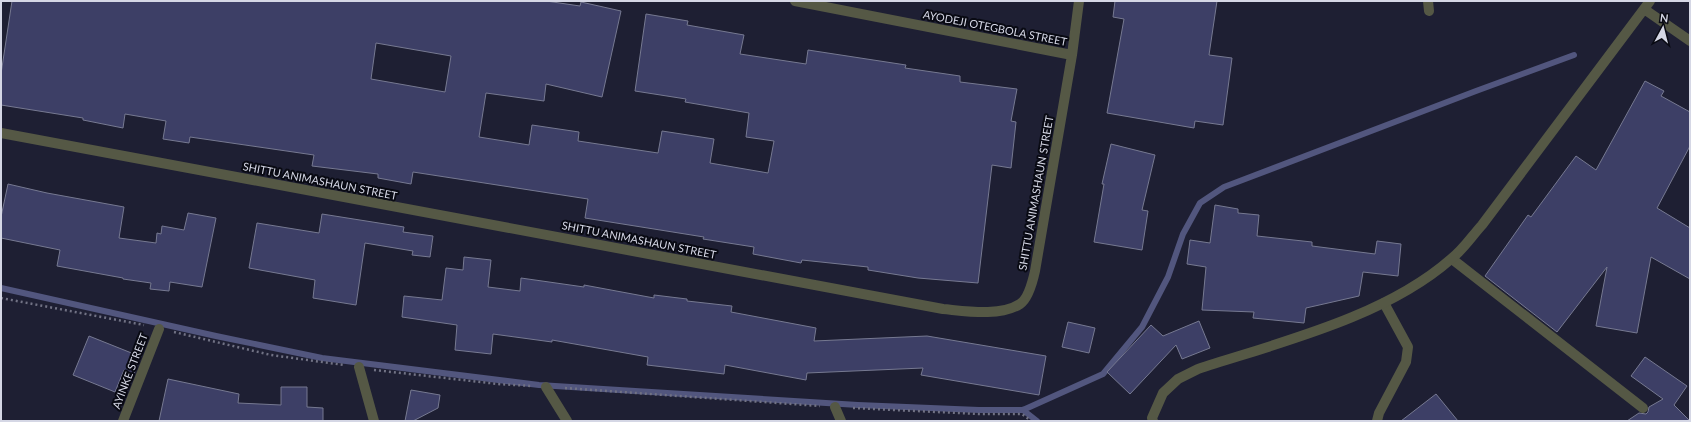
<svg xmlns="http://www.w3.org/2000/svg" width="1691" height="422" font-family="Lato,sans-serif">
<rect width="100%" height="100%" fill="#1e1f33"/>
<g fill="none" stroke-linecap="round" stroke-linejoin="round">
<path stroke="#52567e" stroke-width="6" d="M 1,288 L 216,336 L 322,358 L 539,385 L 858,405 L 979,410 L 1023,410 L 1103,374 L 1142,327 L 1168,277 L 1183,234 L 1200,203 L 1224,187 L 1476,91 L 1574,55
M 1023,410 L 1037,421"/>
</g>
<path fill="#3d3f66" stroke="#767991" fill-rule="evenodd" d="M 12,1 L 546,1 L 580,6 L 581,2 L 621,11 L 602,97 L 546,84 L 544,101 L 486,93 L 479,137 L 529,145 L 532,125 L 579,132 L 578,141 L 658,153 L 662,131 L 714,139 L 710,163 L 768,173 L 774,141 L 746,137 L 749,113 L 685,102 L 686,99 L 635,91 L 646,14 L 688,21 L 687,25 L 744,35 L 740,54 L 806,64 L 808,50 L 906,65 L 905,68 L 960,76 L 960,82 L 1017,89 L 1011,121 L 1016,122 L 1011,168 L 992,165 L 978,283 L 918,278 L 868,270 L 868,267 L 802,260 L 801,263 L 753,254 L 754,247 L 703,239 L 704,237 L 585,218 L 588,199 L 413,172 L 411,184 L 378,178 L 378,174 L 312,166 L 314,155 L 190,137 L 189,143 L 163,139 L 166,121 L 125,114 L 123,128 L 83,120 L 83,118 L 1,105 L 1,74 ZM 376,43 L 451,56 L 445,92 L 371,79 Z
M 1115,1 L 1217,1 L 1209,55 L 1232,58 L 1223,125 L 1195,121 L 1194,128 L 1107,113 L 1124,19 L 1113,17 Z
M 1645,81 L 1664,91 L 1661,96 L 1690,112 L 1690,146 L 1657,208 L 1690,228 L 1690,279 L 1651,257 L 1637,333 L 1596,326 L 1607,267 L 1557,332 L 1485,276 L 1528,215 L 1531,217 L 1576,156 L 1596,170 Z
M 1111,144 L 1155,155 L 1142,210 L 1148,211 L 1142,250 L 1094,242 L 1104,184 L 1102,184 Z
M 8,184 L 47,193 L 124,207 L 119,238 L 156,243 L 157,233 L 161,234 L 162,226 L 184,230 L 188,213 L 216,218 L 202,287 L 170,282 L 169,291 L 150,289 L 151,283 L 123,279 L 123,278 L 57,266 L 60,250 L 1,238 L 1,217 Z
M 1215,205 L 1238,209 L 1238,213 L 1259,215 L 1257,236 L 1312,242 L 1312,246 L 1375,254 L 1377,241 L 1401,244 L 1398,276 L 1363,272 L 1359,296 L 1306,308 L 1304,323 L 1253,318 L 1254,312 L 1202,310 L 1206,267 L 1187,264 L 1190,240 L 1210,243 Z
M 322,214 L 404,227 L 403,232 L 433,236 L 430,257 L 412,255 L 413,251 L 365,243 L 356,305 L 313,298 L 315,280 L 249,268 L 257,223 L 319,233 Z
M 464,257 L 491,260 L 488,287 L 520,291 L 521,278 L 584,287 L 584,285 L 654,298 L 654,295 L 687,299 L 687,301 L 732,306 L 731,312 L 816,328 L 814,341 L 927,336 L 1046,356 L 1039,395 L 921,375 L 923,368 L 807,373 L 806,380 L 725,365 L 724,374 L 647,365 L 648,357 L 552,340 L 552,342 L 493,334 L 491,354 L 455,350 L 457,325 L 402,317 L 404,296 L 442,300 L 446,268 L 463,270 Z
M 1199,321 L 1210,348 L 1182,359 L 1176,345 L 1130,394 L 1107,372 L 1151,325 L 1163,336 Z
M 1068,322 L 1095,328 L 1089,353 L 1062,347 Z
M 89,336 L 139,356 L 134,374 L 124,370 L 115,392 L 73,375 Z
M 1645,357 L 1687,386 L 1674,405 L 1690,421 L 1627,421 L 1639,413 L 1646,414 L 1648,412 L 1649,407 L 1663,399 L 1631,376 Z
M 168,379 L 239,394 L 238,403 L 281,405 L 281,387 L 307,387 L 307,407 L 323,408 L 323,421 L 159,421 Z
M 411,390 L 440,395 L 438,408 L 413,421 L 405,421 Z
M 1436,394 L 1458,421 L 1401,421 Z"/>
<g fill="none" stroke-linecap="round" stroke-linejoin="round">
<path stroke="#717284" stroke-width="2.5" stroke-dasharray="2 3" stroke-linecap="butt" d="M 1,298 L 144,325
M 174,332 L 271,355 L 344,365
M 374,370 L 498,384 L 532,386
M 565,388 L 820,406
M 853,408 L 979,414 L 1022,414 L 1031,421"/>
<path stroke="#555845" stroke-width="10" d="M 1452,259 L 1643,408
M 1377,421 L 1379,413 L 1406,362 L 1408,347 L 1384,303"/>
<path stroke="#555845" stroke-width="10" d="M 795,1 L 1072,55
M 1428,1 L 1429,11
M 1644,9 L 1690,41
M 1,133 L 943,309 C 965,311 1000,317 1020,304 C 1028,299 1033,280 1035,271 L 1072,55 L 1079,1
M 359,367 L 374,421
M 546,387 L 567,421
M 835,407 L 841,421
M 123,421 L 159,329
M 1153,421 L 1152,418 L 1163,393 L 1178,379 L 1198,369 C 1281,342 1385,317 1451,259 C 1463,250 1472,236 1482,225 L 1650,1"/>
</g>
<g text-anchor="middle" stroke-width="4" stroke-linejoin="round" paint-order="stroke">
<g font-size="11" fill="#d5d7e5" stroke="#090a13">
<text transform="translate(995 28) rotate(11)" y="4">AYODEJI OTEGBOLA STREET</text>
<text transform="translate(320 181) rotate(11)" y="4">SHITTU ANIMASHAUN STREET</text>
<text transform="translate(1036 193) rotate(-80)" y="4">SHITTU ANIMASHAUN STREET</text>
<text transform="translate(639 240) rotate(11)" y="4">SHITTU ANIMASHAUN STREET</text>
<text transform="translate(130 371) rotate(-69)" y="4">AYINKE STREET</text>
</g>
</g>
<rect width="1691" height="422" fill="none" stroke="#d5d7e5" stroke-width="4"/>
<g transform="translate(1663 28) rotate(7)" stroke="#090a13" stroke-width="3" paint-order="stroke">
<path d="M0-3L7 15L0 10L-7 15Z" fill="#d5d7e5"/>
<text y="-6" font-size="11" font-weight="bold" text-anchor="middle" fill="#d5d7e5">N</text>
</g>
</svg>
